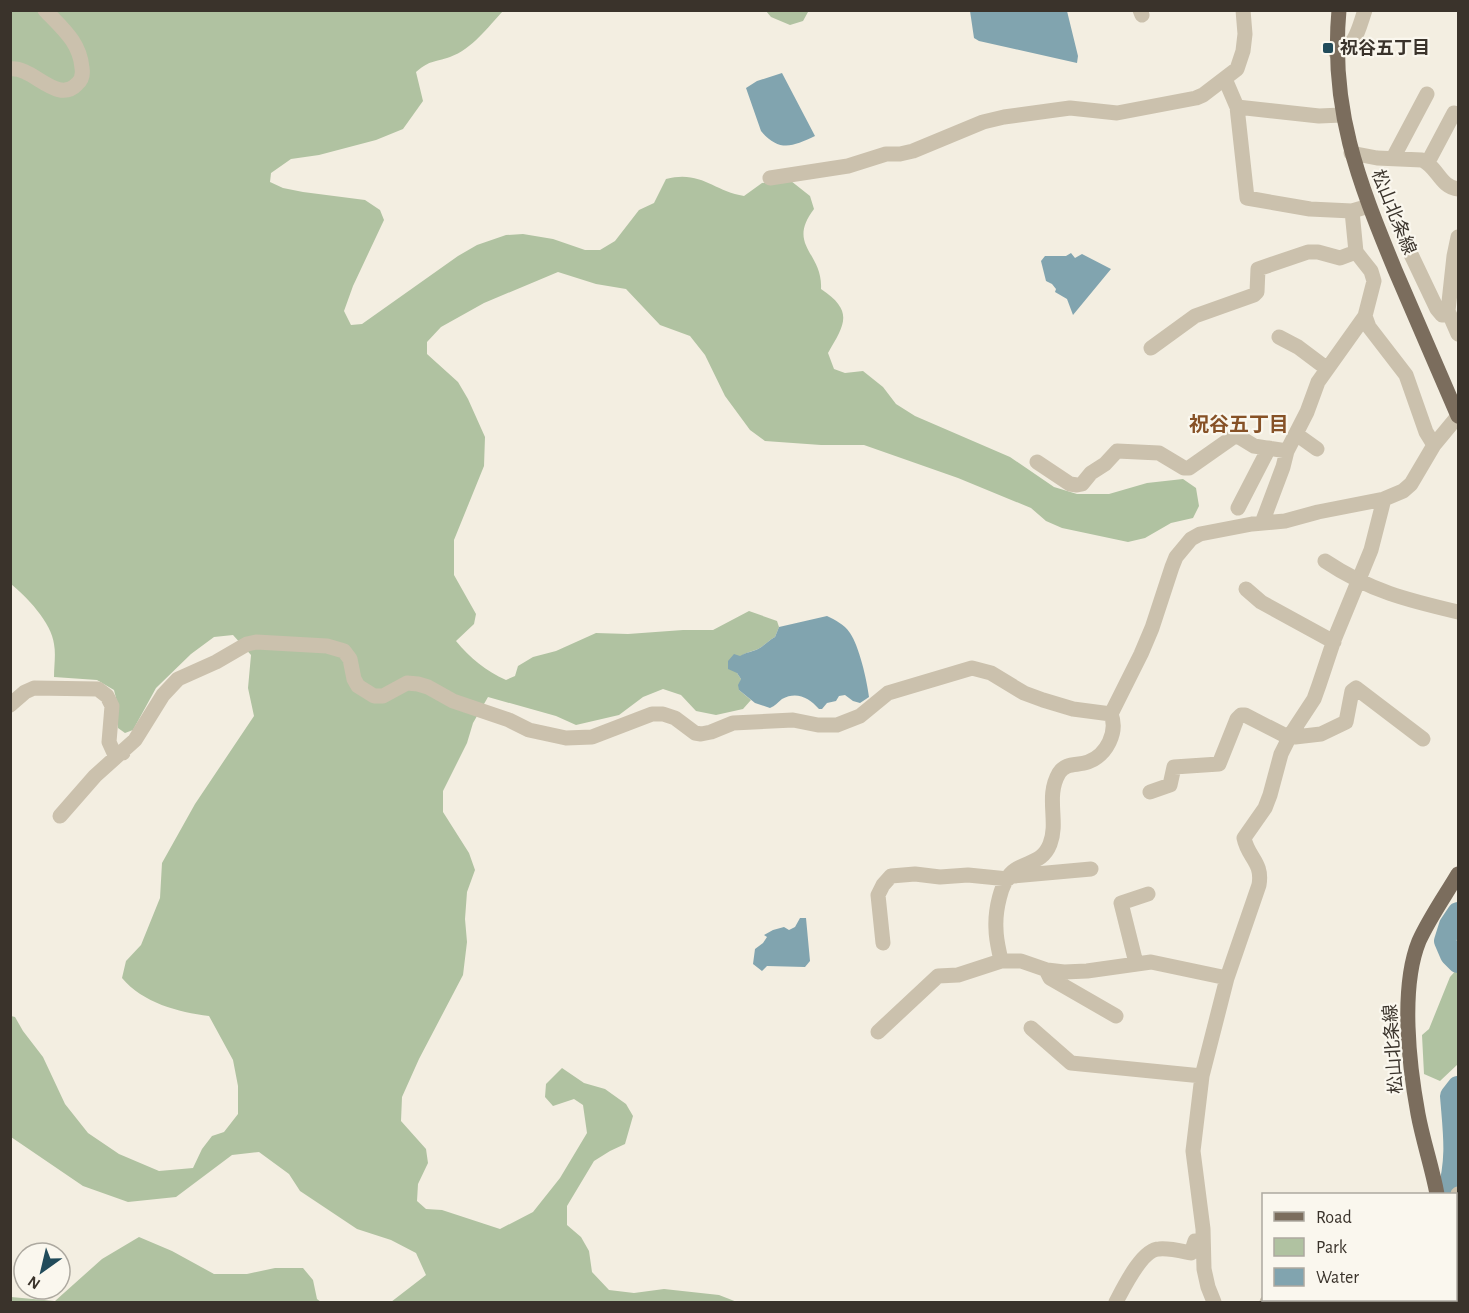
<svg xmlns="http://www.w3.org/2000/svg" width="1469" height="1313" font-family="'Alegreya Sans','Noto Sans JP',sans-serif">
<rect width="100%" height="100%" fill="#f3eee1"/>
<path fill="#b0c2a1" d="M 11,11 L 503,11 C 488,27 472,49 450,57 C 433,63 432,59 416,72 L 423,101 L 403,129 L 376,140 L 319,155 L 291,159 L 271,173 L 270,182 L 283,188 L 303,192 L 365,200 L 380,210 L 384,220 L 353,286 L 344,311 L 351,325 L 362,324 L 458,256 L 477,245 L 506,235 L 523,234 L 553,239 L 585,250 L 600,250 L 615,241 L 639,210 L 654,203 L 666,179 C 701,170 713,191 744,196 L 762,183 L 791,181 L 810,196 L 814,209 C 786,246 823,252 821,289 C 854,311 845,324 828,353 L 834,369 L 845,373 L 863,371 L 883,387 L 896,404 L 915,416 L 1010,457 L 1054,487 L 1077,494 L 1109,494 L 1147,483 L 1183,479 L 1196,488 L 1199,506 L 1193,518 L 1171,523 L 1145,538 L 1128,542 L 1062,528 L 1046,521 L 1031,508 L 958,478 L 864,445 L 821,445 L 765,441 L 750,430 L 725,396 L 705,355 L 690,336 L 660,325 L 626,289 L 596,284 L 558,272 L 484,303 L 441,327 L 427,342 L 427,354 L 458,382 L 468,399 L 485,437 L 484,466 L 454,540 L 454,575 L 476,614 L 474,624 L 456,641 C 470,658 486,671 506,680 L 515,676 L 518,666 L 533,657 L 556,651 L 596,633 L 628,634 L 683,630 L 713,630 L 749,611 L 777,621 L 779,627 L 775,637 C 769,640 764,646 758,649 C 751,652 746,652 740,657 L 737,673 L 741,679 L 739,690 L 751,700 L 743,709 L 716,715 L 696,711 L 681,695 L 663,689 L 643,697 L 619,715 L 576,725 L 556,716 L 488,697 L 473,723 L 467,743 L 443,791 L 443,812 L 469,853 L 475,870 L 467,892 L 465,919 L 467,942 L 463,975 L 419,1059 L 402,1097 L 401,1121 L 426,1149 L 428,1163 L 418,1184 L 417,1201 L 426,1209 L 442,1210 L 500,1229 L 533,1212 L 560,1178 L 587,1133 L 583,1105 L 574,1099 L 553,1106 L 545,1097 L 546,1084 L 562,1068 L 584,1083 L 605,1089 L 626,1104 L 633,1116 L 625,1144 L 610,1151 L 594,1161 L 567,1206 L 567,1225 L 581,1237 L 589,1251 L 592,1272 L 609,1290 L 634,1293 L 664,1289 L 719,1295 L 737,1302 L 391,1302 L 426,1275 L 416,1253 L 391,1240 L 357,1229 L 300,1191 L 289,1174 L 259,1152 L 232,1155 L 176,1197 L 128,1202 L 83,1186 L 11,1137 L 11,1016 L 15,1017 L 23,1031 L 43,1057 L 65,1104 L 88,1133 L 119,1154 L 159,1171 L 193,1168 L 202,1149 L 212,1136 L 224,1132 L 238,1114 L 238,1086 L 233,1060 L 209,1016 C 178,1012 143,1003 122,978 L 126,961 L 141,945 L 160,898 L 162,863 L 195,804 L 254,716 L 248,688 L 251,655 L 233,635 L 214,637 L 191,654 L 156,688 L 133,730 L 125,733 L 118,728 L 118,706 L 114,690 L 97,680 L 54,677 C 54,666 56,654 54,644 C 52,623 26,596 11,584 Z
M 806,11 L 808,12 L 803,21 L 790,25 L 771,17 L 766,11 Z
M 1458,968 L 1458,1064 L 1440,1081 L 1424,1074 L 1422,1035 L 1429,1029 L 1450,977 Z
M 139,1237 L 172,1251 L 214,1274 L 247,1274 L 275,1268 L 303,1268 L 313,1280 L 317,1299 L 321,1302 L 11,1302 L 11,1297 L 55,1301 L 102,1259 Z"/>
<path fill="#81a4af" d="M 970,11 L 1067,11 L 1078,56 L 1077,63 L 979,41 L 974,38 Z
M 782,73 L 815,136 C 793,146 780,153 761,131 L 746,88 L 757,81 Z
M 1071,253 L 1075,258 L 1082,254 L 1111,269 L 1073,315 L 1067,299 L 1055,292 L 1056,289 L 1052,284 L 1046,281 L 1041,261 L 1045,256 L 1066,256 Z
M 827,616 C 835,620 844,624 850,633 C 859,646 867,680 869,697 L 860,703 L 853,701 L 845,695 L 839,696 L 836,701 L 827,703 L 822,709 L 819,709 C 809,698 797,691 782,699 C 778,702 775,706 770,708 L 755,703 L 739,690 L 738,685 L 741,679 L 737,673 L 728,669 L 728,661 L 734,654 L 740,656 C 746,652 752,652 758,649 C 764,646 769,640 775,637 L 779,627 Z
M 800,918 L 806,918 L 810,961 L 805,967 L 767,966 L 762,971 L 753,964 L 755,949 L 763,943 L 767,937 L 764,935 L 773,930 L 784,927 L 789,930 L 795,927 Z"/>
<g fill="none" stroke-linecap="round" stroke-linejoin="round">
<path stroke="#81a4af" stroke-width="22" d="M 1458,913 L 1450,925 L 1445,941 L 1451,955 L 1458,962
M 1448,1194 C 1458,1157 1454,1134 1451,1096 L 1458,1087
M 1420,1302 L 1421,1300"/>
<path stroke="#cbc1ad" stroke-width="15" d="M 1140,10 L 1142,15
M 1336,53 C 1357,45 1358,30 1365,10
M 10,69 C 33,66 57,105 77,84 C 82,80 83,74 82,68 C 80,42 62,28 45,10
M 1225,79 L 1237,107 L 1247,198 L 1310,209 L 1352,211
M 1237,107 L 1319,116 L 1342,115
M 1351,153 L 1377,158 L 1422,160 C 1437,166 1441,188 1458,189
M 1393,158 L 1427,94
M 1428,162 L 1454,113
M 770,178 L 848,166 L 886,154 L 900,154 L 913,151 L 983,122 L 1004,117 L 1070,108 L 1117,113 L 1196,98 L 1203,95 L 1237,69 L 1243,51 L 1245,34 L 1243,10
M 1369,206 L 1352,211 L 1356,252 L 1371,271 L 1374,281 L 1365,316 L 1369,327 L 1406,375 L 1426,432 L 1434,445
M 1458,237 L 1454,256 L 1448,311 L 1458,334
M 1407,246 L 1437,309 L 1442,315 L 1449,314
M 1279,337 L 1298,347 L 1326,368
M 1151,348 L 1195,316 L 1254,295 L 1257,292 L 1258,269 L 1308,252 L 1318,252 L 1340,258 L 1356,252
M 1296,434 L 1317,449
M 1037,462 L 1070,484 L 1077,485 L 1082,484 L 1091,473 L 1105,464 L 1117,451 L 1159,453 L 1184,468 L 1189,468 L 1236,435 L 1254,446 L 1287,451
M 1238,508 L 1269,448
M 1262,523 L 1283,467 L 1287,451 L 1307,412 L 1318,382 L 1365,316
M 1325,561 C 1370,591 1407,600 1458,612
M 1246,589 L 1261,602 L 1334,642
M 10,705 L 25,692 L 34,688 L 98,689 L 107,696 L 112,706 L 109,742 L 114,753 L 123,753
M 1291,734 L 1295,737 L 1321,734 L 1346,722 L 1352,691 L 1356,688 L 1423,739
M 1150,792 L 1170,785 L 1174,767 L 1219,764 L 1237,719 L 1241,715 L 1245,715 L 1290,738
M 60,816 L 95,776 L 135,740 L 163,695 L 178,679 L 216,662 L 247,644 L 256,642 L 327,646 L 344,651 L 350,659 L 354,679 L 358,686 L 374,696 L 383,696 L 407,683 L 418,684 L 428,687 L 453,701 L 509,720 L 529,730 L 566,738 L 592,737 L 652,714 L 663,714 L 675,718 L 695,733 L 701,734 L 711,732 L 733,723 L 793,720 L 818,725 L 837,725 L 860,716 L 888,693 L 972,668 L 991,673 L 1024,693 L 1043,700 L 1073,709 L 1111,714
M 1014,876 L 1091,869
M 883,943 L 878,895 L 883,885 L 891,876 L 915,874 L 940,877 L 968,875 L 1008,879
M 1136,963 L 1121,903 L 1148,894
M 1046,970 L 1050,978 L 1116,1016
M 1227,978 L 1151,962 L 1087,971 L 1064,972 L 1047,970 L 1021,961 L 1001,961 C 999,950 996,940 996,929 C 995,913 1000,880 1015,870 C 1029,861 1043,862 1050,844 C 1059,821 1045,797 1059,773 C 1066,762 1077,766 1088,762 C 1107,755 1118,732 1111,714 L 1141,654 L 1152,628 L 1172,567 L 1176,557 L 1191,539 L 1200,534 L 1252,524 L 1285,521 L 1318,512 L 1384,499 L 1403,491 L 1411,484 L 1434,445 L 1458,416
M 1031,1028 L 1071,1063 L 1202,1076
M 878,1032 L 938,976 L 958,975 L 1001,961
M 1456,1203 L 1458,1194
M 1308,1300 L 1309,1302
M 1116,1302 C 1123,1289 1142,1249 1159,1249 C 1169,1248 1181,1251 1191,1253 L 1195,1241 L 1203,1241
M 1214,1302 L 1208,1287 L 1204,1269 L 1203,1229 L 1193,1151 L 1202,1076 L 1227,978 L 1259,885 C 1263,862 1248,858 1244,838 L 1265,808 L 1270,795 L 1281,754 L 1291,734 L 1314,699 L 1319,685 L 1334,640 L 1371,550 L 1384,499
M 1267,1302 L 1273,1300
M 1359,1302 L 1359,1300"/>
<path stroke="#7b6d5d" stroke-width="15" d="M 1339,10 C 1330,109 1358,180 1395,270 C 1416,319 1437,367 1458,416
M 1437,1194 C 1432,1167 1423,1141 1418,1114 C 1409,1065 1400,988 1419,941 C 1430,917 1445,896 1458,874
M 1439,1302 L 1439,1300"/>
</g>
<rect fill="#214b5a" stroke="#faf7ee" stroke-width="2" x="1322" y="42" width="12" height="12" rx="3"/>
<g text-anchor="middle" stroke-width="4.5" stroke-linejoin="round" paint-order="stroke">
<g font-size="18" font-weight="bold" fill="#3a332b" stroke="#faf7ee" text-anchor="start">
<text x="1340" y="54">祝谷五丁目</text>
</g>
<g font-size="18" fill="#3a332b" stroke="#faf7ee">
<text transform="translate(1394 212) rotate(68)" y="6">松山北条線</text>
<text transform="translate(1393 1049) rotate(-94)" y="6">松山北条線</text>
</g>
<g font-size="20" font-weight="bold" fill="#865126" stroke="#faf7ee">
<text x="1239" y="431">祝谷五丁目</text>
</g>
</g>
<rect width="1469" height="1313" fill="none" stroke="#3a332b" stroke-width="24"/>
<rect x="1262" y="1193" width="195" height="108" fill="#faf7ee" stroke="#ada9a0" stroke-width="1.5"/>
<rect x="1274" y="1212" width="30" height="9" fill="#7b6d5d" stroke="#ada9a0" stroke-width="1.5"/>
<text x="1316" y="1223" font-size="18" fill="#3a332b">Road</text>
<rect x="1274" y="1238" width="30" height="18" fill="#b0c2a1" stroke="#ada9a0" stroke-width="1.5"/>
<text x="1316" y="1253" font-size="18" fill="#3a332b">Park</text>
<rect x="1274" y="1268" width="30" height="18" fill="#81a4af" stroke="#ada9a0" stroke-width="1.5"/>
<text x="1316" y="1283" font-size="18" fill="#3a332b">Water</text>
<g transform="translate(42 1271) rotate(214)"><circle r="28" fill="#faf7ee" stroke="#ada9a0" stroke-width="1.5"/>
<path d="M0-4.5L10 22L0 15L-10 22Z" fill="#214b5a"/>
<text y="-9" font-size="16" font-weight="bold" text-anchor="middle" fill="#3a332b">N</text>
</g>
</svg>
